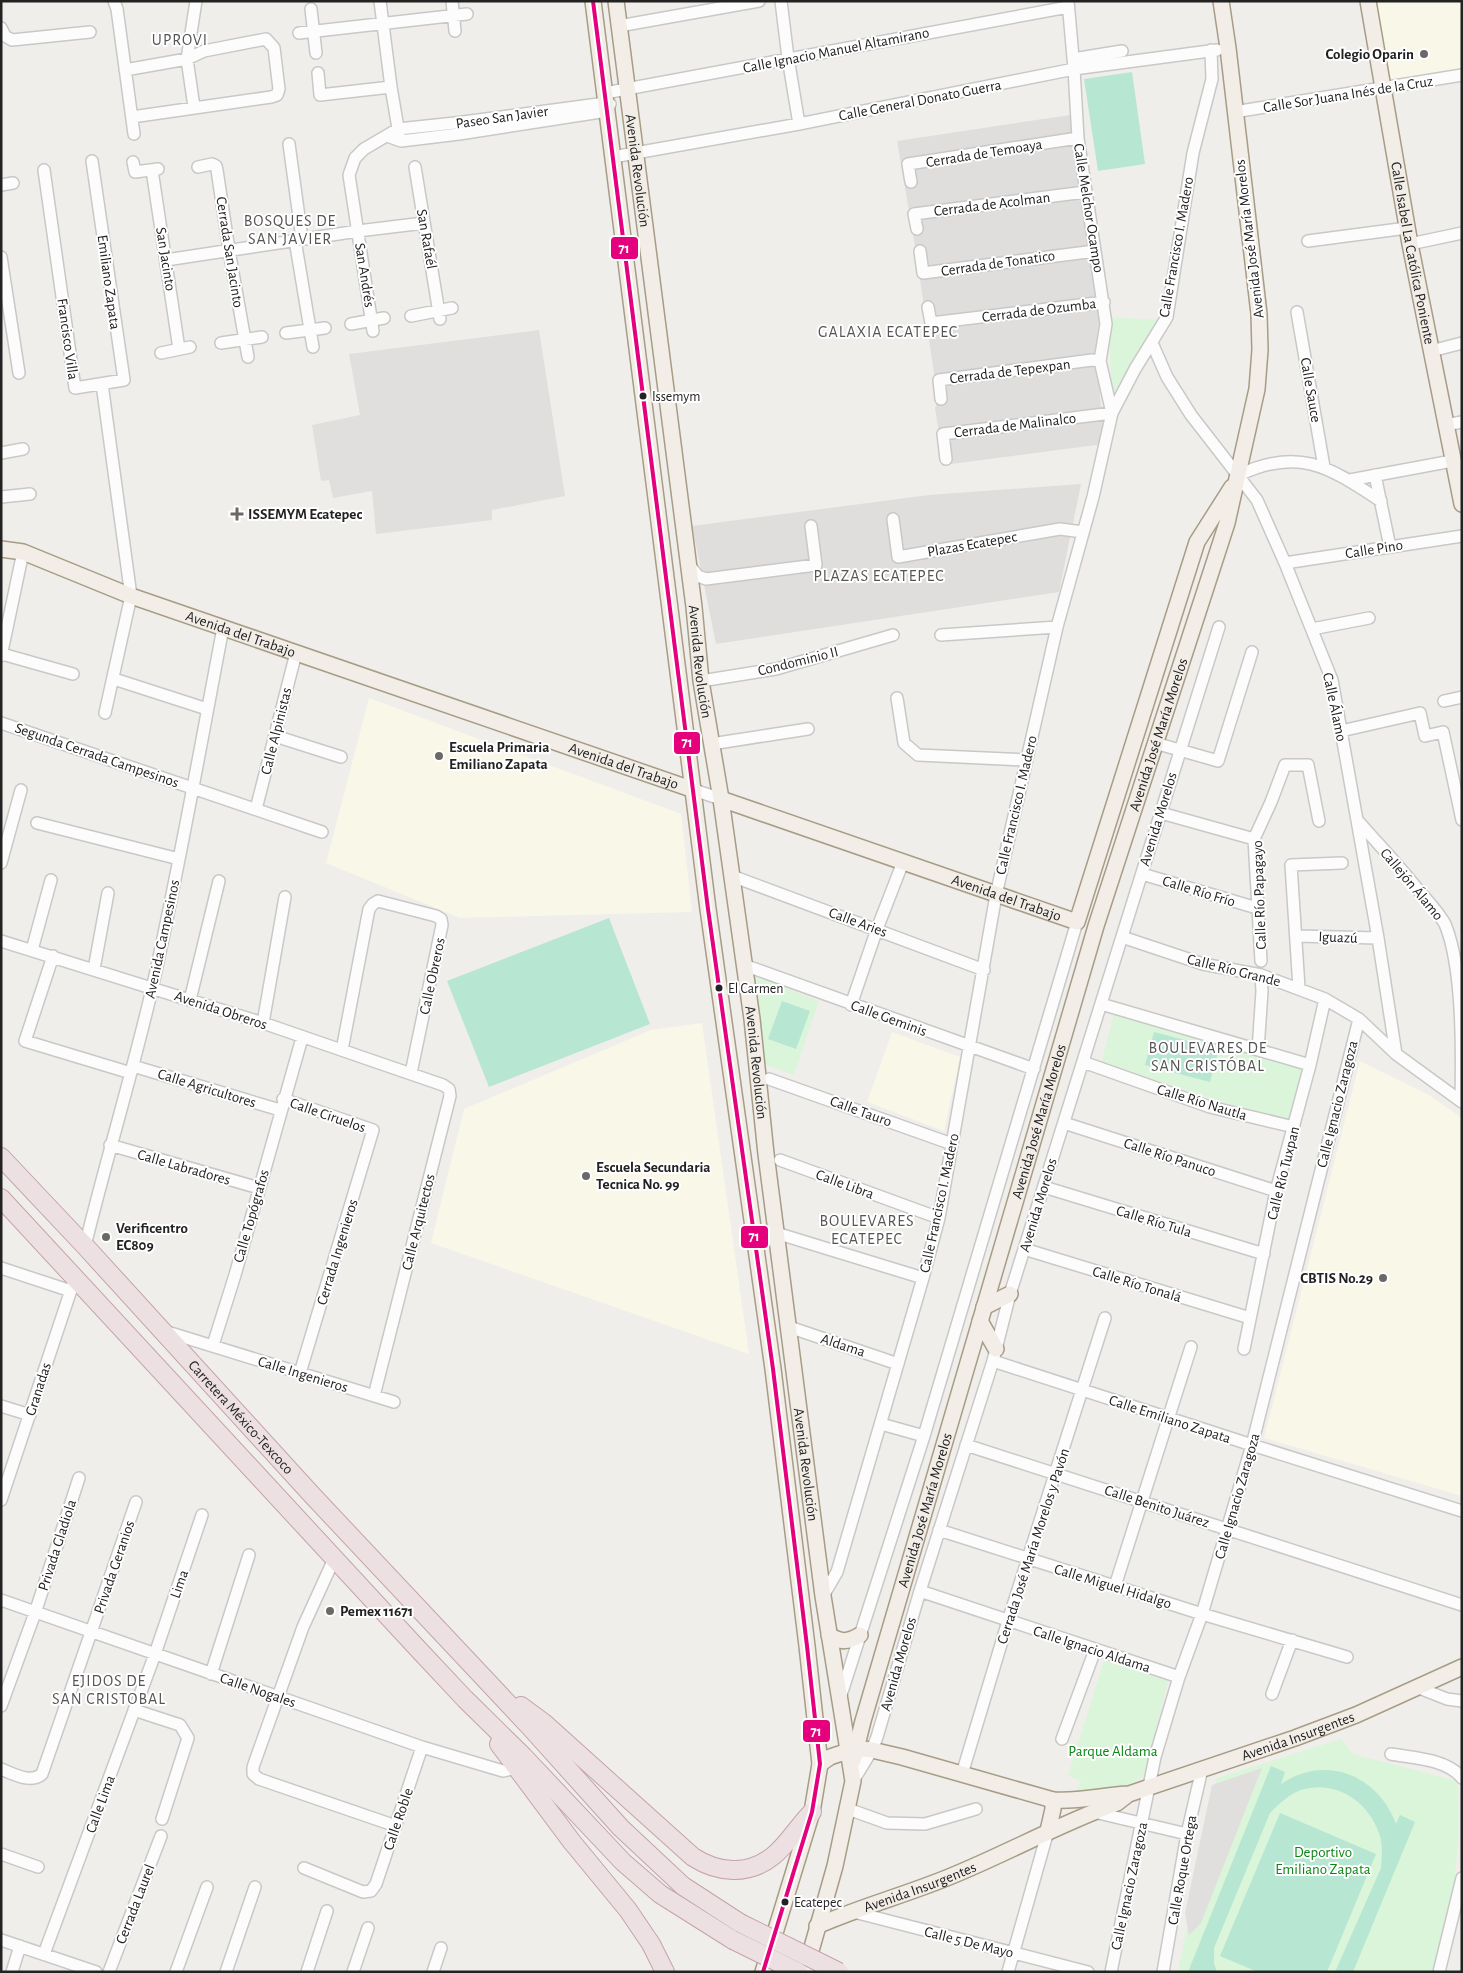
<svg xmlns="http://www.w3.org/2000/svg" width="1463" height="1973" font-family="'Alegreya Sans',sans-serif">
<rect width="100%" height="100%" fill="#f0eeeb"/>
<path fill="#dfdedc" d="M 1070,115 L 1088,223 L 1099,321 L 1096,347 L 1104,444 L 944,465 L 935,408 L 938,400 L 915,246 L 897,141 Z
M 1081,484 L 1059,592 L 716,644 L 692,526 L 929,495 Z"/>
<path fill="#f8f7e8" d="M 1376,1 L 1462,1 L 1462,26 L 1460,27 L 1462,36 L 1462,71 L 1391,81 Z
M 369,698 L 681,814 L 692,912 L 460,918 L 326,863 Z
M 702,1023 L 749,1354 L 431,1243 L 464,1109 L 651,1030 Z
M 892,1032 L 960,1057 L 944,1131 L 867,1102 Z
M 1360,1061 L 1429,1095 L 1462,1118 L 1462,1496 L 1264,1438 Z"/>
<path fill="#daf5da" d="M 1108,317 L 1161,320 L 1112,396 Z
M 751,975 L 819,1001 L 794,1075 L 764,1064 Z
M 1114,1014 L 1304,1069 L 1289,1122 L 1101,1064 Z
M 1104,1661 L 1168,1681 L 1144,1776 L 1122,1789 L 1075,1794 L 1081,1781 L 1068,1776 Z
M 1341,1739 L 1353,1754 L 1457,1781 C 1463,1842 1452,1912 1437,1972 L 1178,1972 L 1217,1778 Z"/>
<path fill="#b7e6d2" d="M 1132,72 L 1145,164 L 1098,171 L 1084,79 Z
M 609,918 L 650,1024 L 489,1087 L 447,981 Z
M 782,1001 L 810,1011 L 796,1049 L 768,1039 Z
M 1154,1032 L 1219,1049 L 1210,1082 L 1145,1065 Z
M 1271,1766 L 1285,1772 L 1281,1784 C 1326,1754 1378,1775 1396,1824 L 1400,1815 L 1415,1822 L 1353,1972 L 1335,1972 L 1381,1868 C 1382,1856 1383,1844 1379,1833 C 1368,1801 1335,1779 1301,1790 C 1289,1794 1279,1804 1270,1813 L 1214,1948 L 1214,1963 L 1217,1972 L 1188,1972 Z
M 1280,1813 L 1376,1854 L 1327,1972 L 1258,1972 L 1220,1956 Z"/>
<path fill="#e0dfde" d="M 539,330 L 565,496 L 492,510 L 492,520 L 376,534 L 372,491 L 333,498 L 329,480 L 321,481 L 312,425 L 360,415 L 349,354 Z
M 1262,1768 L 1201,1923 L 1189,1935 L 1185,1913 L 1212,1785 Z"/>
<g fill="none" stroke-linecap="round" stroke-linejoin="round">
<defs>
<path id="minor" d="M 114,1 L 117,9 L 134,134
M 380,1 L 391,87 L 399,134
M 452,1 L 455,31
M 781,1 L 788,58 L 799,124
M 311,9 L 316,53
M 619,26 L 759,1
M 1,28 L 5,36 L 12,40 L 90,32
M 299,33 L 467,14
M 1073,59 L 1122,51
M 125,70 L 187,59 L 204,51 L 266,39 L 274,48 L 279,89 L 277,95 L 271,97 L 132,117
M 318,73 L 320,95 L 391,87
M 605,93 L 1068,7
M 194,107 L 187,59 L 196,1
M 1234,112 L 1462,75
M 387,136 L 401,141 L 459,134 L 607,111 L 610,104
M 289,144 L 302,239
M 613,157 L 799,124 L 1074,69 L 1217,50
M 133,162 L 135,172 L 158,169
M 198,167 L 212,164 L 216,166 L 217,170 L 229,250 L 248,357
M 415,167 L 440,319
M 44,170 L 75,388 L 124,380 L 92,161
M 152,170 L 179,349
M 911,182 L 908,164 L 1078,138
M 1,185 L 13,183
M 917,229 L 914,214 L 1085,192
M 295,240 L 313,347
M 1308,241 L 1407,228
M 1410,244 L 1462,233
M 920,251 L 923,273 L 1095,251
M 1,257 L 19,373
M 166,260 L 358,231 L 424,223
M 928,307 L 931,323 L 1104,302
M 1297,312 L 1324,467
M 411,316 L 452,308
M 351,324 L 384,318
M 373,331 L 349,175 L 355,158 L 364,149 L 398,129 L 455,123 L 606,103
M 286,333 L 325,328
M 221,343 L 262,337
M 1152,343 L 1167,377 L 1191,415 L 1257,500 L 1285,563 L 1332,680 L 1378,938 L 1396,1054
M 1431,351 L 1462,343
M 161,353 L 190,347
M 102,384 L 131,596 L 105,713
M 941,399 L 939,380 L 1092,360 L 1100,361
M 1445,425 L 1462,422
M 1,453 L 23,449
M 946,459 L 943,434 L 1112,413 L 1100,361 L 1106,324 L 1078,138 L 1074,69 L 1068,1
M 1239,475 C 1300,446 1330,468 1381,501
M 1375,475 L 1390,547
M 1350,480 L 1452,461
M 1,497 L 30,494
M 893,519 L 898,557 L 1060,529 L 1083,532
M 1285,563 L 1462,536
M 689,565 L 698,576 L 706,579 L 816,565 L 811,526
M 1312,629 L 1369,618
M 941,635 L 1057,627
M 2,654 L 73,674
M 1,656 L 23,552
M 114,679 L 207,709
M 701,681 L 776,669 L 893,635
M 897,698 L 904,743 L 918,755 L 1026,760
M 1444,701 L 1462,697
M 1,723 L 322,832
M 1341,731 L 1420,713 L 1425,736 L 1443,732 L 1462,820
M 275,736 L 341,757
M 1155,743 L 1218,761 L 1252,652
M 711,744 L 808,729
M 694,790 L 721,799
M 256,809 L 296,653
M 1161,813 L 1254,839
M 1359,822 C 1379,845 1400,867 1419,891 C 1428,901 1438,912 1445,924 C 1463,967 1462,1052 1461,1101
M 37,823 L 179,859
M 1,863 L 21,790
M 1142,874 L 1257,908
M 732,876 L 984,970
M 1297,936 L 1378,938
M 1122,937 L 1203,964 L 1261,975 L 1325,999 L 1359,1019 L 1396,1054 L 1462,1102
M 1,941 L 263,1023 L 443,1085 L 449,1089 L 450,1096 L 374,1396
M 32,950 L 51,880
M 53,956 L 25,1041 L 131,1073
M 1261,961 L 1254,839 L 1271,802 L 1285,765 L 1308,765 L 1319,821
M 744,965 L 1034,1069
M 94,969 L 108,893
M 1299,988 L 1291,865 L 1342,863
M 190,1000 L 219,881
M 1101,1004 L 1310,1065
M 851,1005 L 877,929 L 903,862
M 263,1023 L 285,897
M 342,1050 L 369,909 L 373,904 L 378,901 L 436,916 L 441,919 L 442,925 L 411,1073
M 1258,1050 L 1262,991 L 1261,975
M 1083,1062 L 1210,1107 L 1294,1127
M 133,1066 L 280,1110
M 769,1079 L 952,1144
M 283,1099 L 373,1130 L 300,1373
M 1064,1123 L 1276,1191
M 110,1145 L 259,1188
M 780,1160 L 939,1218
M 1044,1187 L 1264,1254
M 776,1233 L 923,1278
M 85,1246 C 106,1160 132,1075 152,989 C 179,869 200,748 223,628
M 1024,1249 L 1250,1318
M 1,1268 L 71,1291
M 789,1327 L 898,1364
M 164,1331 L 394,1402
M 213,1345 L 235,1275 L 302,1038
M 1244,1349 L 1276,1191 L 1310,1065 L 1325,999
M 993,1361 L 1252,1445 L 1462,1511
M 1,1406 L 30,1415
M 881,1424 L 924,1436
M 966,1445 L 1462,1605
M 1,1500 L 75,1278
M 939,1530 L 1202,1614 L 1347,1657
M 334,1559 L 303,1627 L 253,1767 L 253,1774 L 259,1779 L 396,1826
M 1115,1586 L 1191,1347
M 920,1591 L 1179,1677
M 823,1596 L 837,1572 L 923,1278 L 939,1218 L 996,895 L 1057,627 L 1093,497 L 1112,413 L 1135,369 L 1167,317 L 1193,153 L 1212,79 L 1211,50
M 1,1600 L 422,1747 L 503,1771 L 517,1768
M 211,1674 L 249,1555
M 1419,1688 L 1447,1699 L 1462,1701
M 1272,1694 L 1292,1640
M 841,1695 L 924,1436 L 1077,922
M 1,1706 L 35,1613 L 79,1478
M 134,1710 L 180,1725 L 188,1738 L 162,1819
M 1062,1739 L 1095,1650
M 1391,1754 C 1414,1758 1447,1759 1462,1778
M 1,1769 C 14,1774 30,1784 42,1774 L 136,1502
M 962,1774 L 1008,1621 L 1105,1318
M 853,1781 L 872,1750 L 877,1737 L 920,1591 L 993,1361 L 1010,1294 L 1219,627
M 848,1809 L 887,1823 L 925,1824 L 976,1809
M 1094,1812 L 1187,1834
M 1,1854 L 38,1867
M 304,1868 L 363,1892 L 371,1891 L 376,1884 L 422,1747
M 850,1911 L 1088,1972
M 1,1940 L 96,1972
M 44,1954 L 155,1654 L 202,1515
M 12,1972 L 20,1946
M 109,1972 L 161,1836
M 176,1972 L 207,1887
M 226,1972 L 255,1887
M 307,1972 L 327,1911
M 353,1972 L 368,1928
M 433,1972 L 441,1948
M 1008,1972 L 1048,1831
M 1111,1972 L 1155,1757 L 1179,1677 L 1202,1614 L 1252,1445 L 1359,1019
M 1163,1972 L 1187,1834 L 1202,1769
M 1439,1972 L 1462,1878"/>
<g id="major">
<path d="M 593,1 L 708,909 L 773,1369 L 807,1646 L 820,1764 L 812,1812 L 763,1972"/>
<path id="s1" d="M 616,1 L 694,607 L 701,681 L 721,799 L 752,1019 L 766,1154 L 823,1596 L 853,1781 L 835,1866 L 805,1972"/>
<path id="s2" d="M 1368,1 L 1410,244 L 1462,504"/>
<path id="s3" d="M 1,549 L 23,552 L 131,596 L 694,790"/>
<path id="s4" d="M 721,799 L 1077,922 L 1197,542 L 1232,487"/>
<path d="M 984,1307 L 1010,1294"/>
<path d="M 980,1321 L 996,1349"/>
<path d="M 829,1635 C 841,1643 848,1642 860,1635"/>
<path id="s5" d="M 853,1761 L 863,1721 L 1096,926 L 1227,523 L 1257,389 L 1260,350 L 1259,314 L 1228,48 L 1221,1"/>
<path id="s6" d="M 820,1764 L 830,1757 L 848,1751 L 862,1749 L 872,1750 L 902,1757 L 1053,1800 C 1079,1802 1103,1795 1129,1794 L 1295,1738 L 1356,1715 L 1462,1667"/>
<path d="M 1048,1831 L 1053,1809 L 1053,1800"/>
<path id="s7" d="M 817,1926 C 860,1907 905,1895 949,1877 C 1006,1854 1059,1824 1117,1803 L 1126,1796"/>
</g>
<g id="highway">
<path id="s8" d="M 1,1157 L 85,1246 L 312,1495 L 530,1727 L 621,1828 L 683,1886 L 740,1923"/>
<path d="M 1,1198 L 419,1650 L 465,1699 L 524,1757 L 623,1862 L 660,1894 L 733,1940"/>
<path d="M 521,1706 L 544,1723 L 693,1857 C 718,1873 748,1876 773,1856 C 788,1844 798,1826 812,1812"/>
<path d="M 499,1744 L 572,1842 L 628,1910 L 651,1944 L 665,1972"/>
</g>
</defs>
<use href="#minor" stroke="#c9c8c7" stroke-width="14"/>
<use href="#major" stroke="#a79c86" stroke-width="18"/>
<use href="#highway" stroke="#c5a2ac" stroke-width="20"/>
<use href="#minor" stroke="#fdfcfc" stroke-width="11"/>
<use href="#major" stroke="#f3ede7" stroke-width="15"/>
<use href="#highway" stroke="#ece0e2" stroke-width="18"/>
<defs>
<path id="highway-bridge" d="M 740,1923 L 839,1972
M 733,1940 L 798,1972"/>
</defs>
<use href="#highway-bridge" stroke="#c5a2ac" stroke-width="20" stroke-linecap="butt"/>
<use href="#highway-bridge" stroke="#ece0e2" stroke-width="18"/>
<defs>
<path id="bus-1" d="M 593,1 L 708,909 L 773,1369 L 807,1646 L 820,1764 L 812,1812 L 763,1972"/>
</defs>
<use href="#bus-1" stroke="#fff" stroke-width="8"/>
<use href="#bus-1" stroke="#e5007d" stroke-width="4"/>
</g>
<g fill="#6a6968" stroke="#fff" stroke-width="2">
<circle cx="1424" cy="54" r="5"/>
<path d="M234.5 506.5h5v5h5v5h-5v5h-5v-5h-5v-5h5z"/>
<circle cx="439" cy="756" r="5"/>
<circle cx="586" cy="1176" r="5"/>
<circle cx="106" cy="1237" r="5"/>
<circle cx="1383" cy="1278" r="5"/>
<circle cx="330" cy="1611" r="5"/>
</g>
<g fill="#222" stroke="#fff" stroke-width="2">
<circle cx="643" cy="396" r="4.5"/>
<circle cx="719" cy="988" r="4.5"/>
<circle cx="785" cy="1902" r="4.5"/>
</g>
<g text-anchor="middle" stroke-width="4" stroke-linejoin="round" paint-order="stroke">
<g font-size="14" fill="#222" stroke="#fff" text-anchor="start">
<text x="652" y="401">Issemym</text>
<text x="728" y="993">El Carmen</text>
<text x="794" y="1907">Ecatepec</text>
</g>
<g font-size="15" fill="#222" stroke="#fff">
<text transform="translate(836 50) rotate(-11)" y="5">Calle Ignacio Manuel Altamirano</text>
<text transform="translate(1348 94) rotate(-9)" y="5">Calle Sor Juana Inés de la Cruz</text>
<text transform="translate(920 100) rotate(-11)" y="5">Calle General Donato Guerra</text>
<text transform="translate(502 117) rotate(-8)" y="5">Paseo San Javier</text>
<text transform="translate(984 153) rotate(-9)" y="5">Cerrada de Temoaya</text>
<text dy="5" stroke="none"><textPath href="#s1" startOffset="171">Avenida Revolución</textPath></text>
<text transform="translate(992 204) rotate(-7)" y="5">Cerrada de Acolman</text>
<text transform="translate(1089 208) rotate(81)" y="5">Calle Melchor Ocampo</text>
<text transform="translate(427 239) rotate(80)" y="5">San Rafaél</text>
<text transform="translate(1249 239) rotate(-97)" y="5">Avenida José María Morelos</text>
<text transform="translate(1176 247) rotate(-80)" y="5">Calle Francisco I. Madero</text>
<text transform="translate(230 252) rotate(81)" y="5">Cerrada San Jacinto</text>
<text dy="5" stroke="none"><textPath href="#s2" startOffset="256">Calle Isabel La Católica Poniente</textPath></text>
<text transform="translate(166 259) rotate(81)" y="5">San Jacinto</text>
<text transform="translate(998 263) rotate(-8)" y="5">Cerrada de Tonatico</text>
<text transform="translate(365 275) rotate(81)" y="5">San Andrés</text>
<text transform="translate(109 282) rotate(82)" y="5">Emiliano Zapata</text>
<text transform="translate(1039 310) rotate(-7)" y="5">Cerrada de Ozumba</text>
<text transform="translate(68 339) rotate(82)" y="5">Francisco Villa</text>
<text transform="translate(1010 371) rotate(-7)" y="5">Cerrada de Tepexpan</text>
<text transform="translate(1311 390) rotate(80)" y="5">Calle Sauce</text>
<text transform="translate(1015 425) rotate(-7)" y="5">Cerrada de Malinalco</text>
<text transform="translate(972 544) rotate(-10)" y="5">Plazas Ecatepec</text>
<text transform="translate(1374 549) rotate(-9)" y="5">Calle Pino</text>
<text dy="5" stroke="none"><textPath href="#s3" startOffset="255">Avenida del Trabajo</textPath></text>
<text transform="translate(798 661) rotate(-14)" y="5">Condominio II</text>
<text dy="5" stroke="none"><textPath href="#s1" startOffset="666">Avenida Revolución</textPath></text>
<text transform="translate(1335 707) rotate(78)" y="5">Calle Álamo</text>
<text transform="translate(276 731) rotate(-76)" y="5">Calle Alpinistas</text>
<text dy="5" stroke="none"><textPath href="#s5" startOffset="1071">Avenida José María Morelos</textPath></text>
<text transform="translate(97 755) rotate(19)" y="5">Segunda Cerrada Campesinos</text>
<text dy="5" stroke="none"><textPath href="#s3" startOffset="660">Avenida del Trabajo</textPath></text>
<text transform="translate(1016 805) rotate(-77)" y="5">Calle Francisco I. Madero</text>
<text transform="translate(1158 819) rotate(-73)" y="5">Avenida Morelos</text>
<text transform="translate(1412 884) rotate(50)" y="5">Callejón Álamo</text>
<text transform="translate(1199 891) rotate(17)" y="5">Calle Río Frío</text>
<text transform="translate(1259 895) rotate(-92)" y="5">Calle Río Papagayo</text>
<text dy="5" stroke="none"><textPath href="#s4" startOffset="302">Avenida del Trabajo</textPath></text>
<text transform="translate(858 922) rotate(20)" y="5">Calle Aries</text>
<text transform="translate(1338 937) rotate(2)" y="5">Iguazú</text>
<text transform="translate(162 939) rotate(-78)" y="5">Avenida Campesinos</text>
<text transform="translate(1234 970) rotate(14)" y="5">Calle Río Grande</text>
<text transform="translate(432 976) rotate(-78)" y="5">Calle Obreros</text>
<text transform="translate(221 1010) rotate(18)" y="5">Avenida Obreros</text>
<text transform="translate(889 1018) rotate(20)" y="5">Calle Geminis</text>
<text dy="5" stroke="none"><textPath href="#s1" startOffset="1071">Avenida Revolución</textPath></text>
<text transform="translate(207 1088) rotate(17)" y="5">Calle Agricultores</text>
<text transform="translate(1202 1102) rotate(17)" y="5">Calle Río Nautla</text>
<text transform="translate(1337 1104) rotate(-76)" y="5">Calle Ignacio Zaragoza</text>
<text transform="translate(861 1111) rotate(20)" y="5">Calle Tauro</text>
<text transform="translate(328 1115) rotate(19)" y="5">Calle Ciruelos</text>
<text dy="5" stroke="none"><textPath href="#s5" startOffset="666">Avenida José María Morelos</textPath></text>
<text transform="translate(1170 1157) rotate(18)" y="5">Calle Río Panuco</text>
<text transform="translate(184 1167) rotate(16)" y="5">Calle Labradores</text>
<text transform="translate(1283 1173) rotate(-76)" y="5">Calle Río Tuxpan</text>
<text transform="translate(845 1184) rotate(20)" y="5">Calle Libra</text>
<text transform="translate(939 1203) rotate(-78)" y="5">Calle Francisco I. Madero</text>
<text transform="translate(1038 1205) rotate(-73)" y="5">Avenida Morelos</text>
<text transform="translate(251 1216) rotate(-74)" y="5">Calle Topógrafos</text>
<text transform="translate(1154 1221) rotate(17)" y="5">Calle Río Tula</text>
<text transform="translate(418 1222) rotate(-76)" y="5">Calle Arquitectos</text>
<text transform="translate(337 1252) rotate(-73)" y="5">Cerrada Ingenieros</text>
<text transform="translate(1137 1284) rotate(17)" y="5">Calle Río Tonalá</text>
<text transform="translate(843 1345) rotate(18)" y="5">Aldama</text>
<text transform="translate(303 1374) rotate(17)" y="5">Calle Ingenieros</text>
<text transform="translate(38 1389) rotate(-72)" y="5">Granadas</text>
<text dy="5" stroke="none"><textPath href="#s8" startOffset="354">Carretera México-Texcoco</textPath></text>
<text transform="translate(1170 1419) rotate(18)" y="5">Calle Emiliano Zapata</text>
<text dy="5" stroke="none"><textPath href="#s1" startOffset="1476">Avenida Revolución</textPath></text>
<text transform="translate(1237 1496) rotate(-74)" y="5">Calle Ignacio Zaragoza</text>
<text transform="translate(1157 1506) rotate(18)" y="5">Calle Benito Juárez</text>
<text dy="5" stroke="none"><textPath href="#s5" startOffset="261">Avenida José María Morelos</textPath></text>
<text transform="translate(57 1545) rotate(-72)" y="5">Privada Gladiola</text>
<text transform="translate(1033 1546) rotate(-72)" y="5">Cerrada José María Morelos y Pavón</text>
<text transform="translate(114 1567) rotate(-71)" y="5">Privada Geranios</text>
<text transform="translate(179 1584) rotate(-71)" y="5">Lima</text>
<text transform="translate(1113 1586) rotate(17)" y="5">Calle Miguel Hidalgo</text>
<text transform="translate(1092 1649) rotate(18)" y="5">Calle Ignacio Aldama</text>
<text transform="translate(898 1664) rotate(-74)" y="5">Avenida Morelos</text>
<text transform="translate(258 1690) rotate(19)" y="5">Calle Nogales</text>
<text dy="5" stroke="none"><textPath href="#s6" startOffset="498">Avenida Insurgentes</textPath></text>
<text transform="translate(100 1804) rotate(-70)" y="5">Calle Lima</text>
<text transform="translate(398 1819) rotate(-71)" y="5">Calle Roble</text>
<text transform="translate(1182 1870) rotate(-80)" y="5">Calle Roque Ortega</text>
<text dy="5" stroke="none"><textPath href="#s7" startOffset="110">Avenida Insurgentes</textPath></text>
<text transform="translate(1129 1886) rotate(-78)" y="5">Calle Ignacio Zaragoza</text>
<text transform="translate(135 1904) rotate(-69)" y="5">Cerrada Laurel</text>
<text transform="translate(969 1942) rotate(14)" y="5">Calle 5 De Mayo</text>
</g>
<g font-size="15" font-weight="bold" fill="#222" stroke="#fff" text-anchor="start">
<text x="1414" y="59" text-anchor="end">Colegio Oparin</text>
<text x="248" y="519">ISSEMYM Ecatepec</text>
<text x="449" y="752">Escuela Primaria<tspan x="449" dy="17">Emiliano Zapata</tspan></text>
<text x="596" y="1172">Escuela Secundaria<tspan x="596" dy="17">Tecnica No. 99</tspan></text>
<text x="116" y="1233">Verificentro<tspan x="116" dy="17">EC809</tspan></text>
<text x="1373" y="1283" text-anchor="end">CBTIS No.29</text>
<text x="340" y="1616">Pemex 11671</text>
</g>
<g font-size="15" fill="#0c8416" stroke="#fff">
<text x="1113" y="1756">Parque Aldama</text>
<text x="1323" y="1857">Deportivo<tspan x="1323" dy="17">Emiliano Zapata</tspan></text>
</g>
<g font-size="16" letter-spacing="1" fill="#555" stroke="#fff">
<text x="180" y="45">UPROVI</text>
<text x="290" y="226">BOSQUES DE<tspan x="290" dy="18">SAN JAVIER</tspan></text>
<text x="888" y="337">GALAXIA ECATEPEC</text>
<text x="879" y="581">PLAZAS ECATEPEC</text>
<text x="1208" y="1053">BOULEVARES DE<tspan x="1208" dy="18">SAN CRISTÓBAL</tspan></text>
<text x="867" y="1226">BOULEVARES<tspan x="867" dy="18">ECATEPEC</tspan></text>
<text x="109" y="1686">EJIDOS DE<tspan x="109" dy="18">SAN CRISTOBAL</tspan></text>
</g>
</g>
<g stroke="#fff" stroke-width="2">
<rect x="610" y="236" width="29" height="24" rx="5" fill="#e5007d"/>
<rect x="673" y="731" width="28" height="24" rx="5" fill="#e5007d"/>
<rect x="740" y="1225" width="29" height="24" rx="5" fill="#e5007d"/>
<rect x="802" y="1719" width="29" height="24" rx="5" fill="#e5007d"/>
</g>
<g font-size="14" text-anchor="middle" font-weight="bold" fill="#fff">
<text x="624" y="253">71</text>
<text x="687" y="747">71</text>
<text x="754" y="1241">71</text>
<text x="816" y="1736">71</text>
</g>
<rect width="1463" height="1973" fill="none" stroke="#222222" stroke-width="5"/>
</svg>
